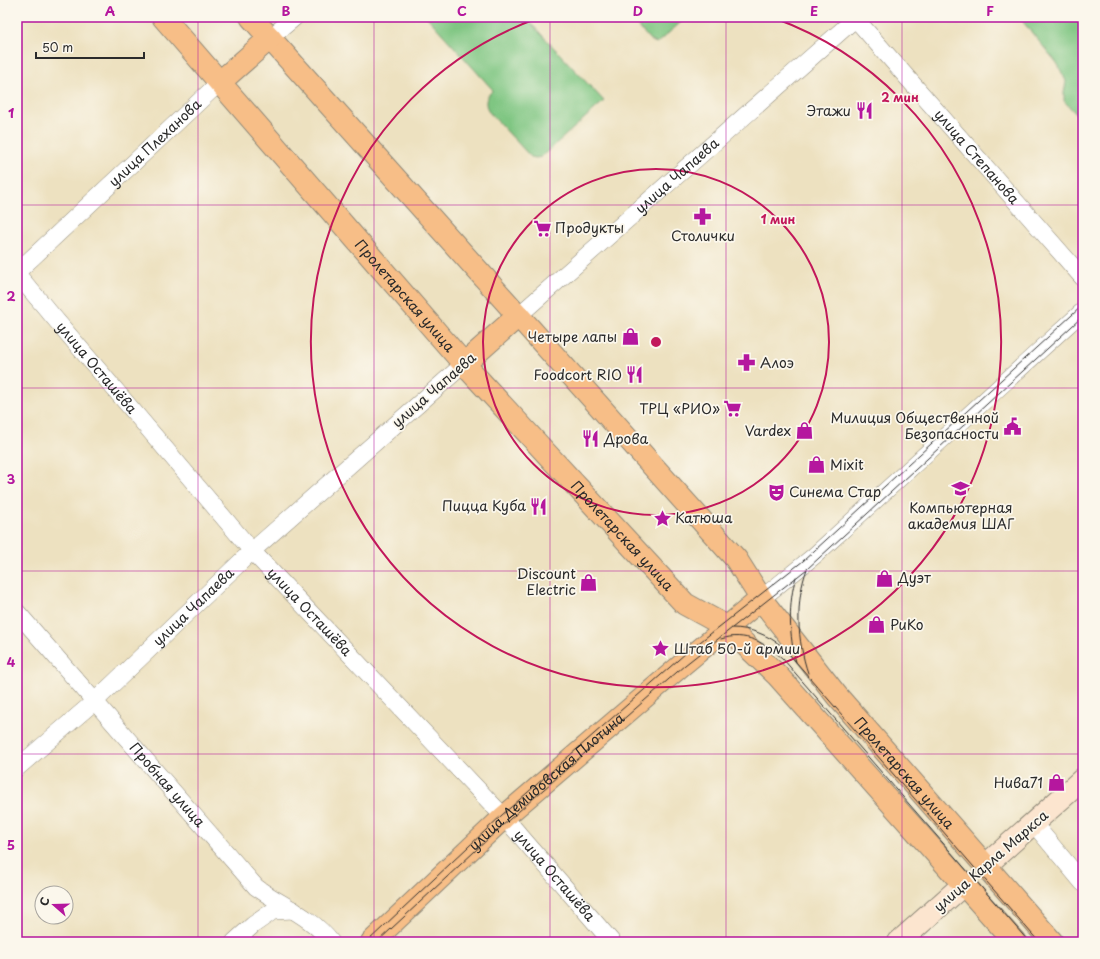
<svg xmlns="http://www.w3.org/2000/svg" width="1100" height="959" font-family="'Playpen Sans',sans-serif">
<rect width="100%" height="100%" fill="#fbf7ec"/>
<filter id="ink" filterUnits="userSpaceOnUse"><feTurbulence type="fractalNoise" baseFrequency=".025" numOctaves="2"/><feDisplacementMap in="SourceGraphic" scale="8" xChannelSelector="R" yChannelSelector="G"/><feConvolveMatrix kernelMatrix="1 2 1 2 8 2 1 2 1" color-interpolation-filters="sRGB"/></filter>
<filter id="wash" filterUnits="userSpaceOnUse"><feTurbulence type="fractalNoise" baseFrequency=".012" numOctaves="4" result="noise"/><feDisplacementMap in="SourceGraphic" scale="16" xChannelSelector="R" yChannelSelector="G"/><feGaussianBlur stdDeviation="0.9" result="paint"/><feColorMatrix in="noise" values="0 0 0 0 0 0 0 0 0 0 0 0 0 0 0 0 0 1.4 0 .05"/><feComposite in="paint" operator="in"/></filter>
<g filter="url(#wash)">
<rect width="100%" height="100%" fill="#ede1c0"/>
<path fill="#7fc682" stroke="#557856" d="M 427,17 L 525,17 L 604,101 L 541,157 L 536,158 L 531,157 L 488,111 C 484,101 486,97 493,90 Z
M 630,17 L 687,17 L 657,43 L 651,41 Z
M 1022,17 L 1083,17 L 1083,121 L 1064,101 L 1064,93 L 1066,81 L 1057,63 L 1023,22 Z"/>
</g>
<g filter="url(#ink)">
<g fill="none" stroke-linecap="round" stroke-linejoin="round">
<defs>
<g id="street">
<path id="s1" d="M 854,17 L 1083,278"/>
<path d="M 270,38 L 295,17"/>
<path id="s2" d="M 17,272 L 220,82"/>
<path id="s3" d="M 17,274 L 252,551 L 504,817 L 612,942"/>
<path id="s4" d="M 518,316 L 857,17"/>
<path d="M 761,599 L 814,556 L 1083,311"/>
<path id="s5" d="M 17,612 L 256,887 C 282,906 311,916 331,942"/>
<path id="s6" d="M 17,768 L 95,701 L 252,551 L 464,364"/>
<path d="M 1034,824 L 1083,883"/>
<path d="M 234,942 L 253,925 L 273,911 L 293,910"/>
</g>
<path id="secondary" d="M 986,865 L 1083,779
M 899,942 L 964,884"/>
<g id="primary">
<path id="s7" d="M 163,17 L 464,364 L 685,604 L 727,627 L 777,675 L 1015,942"/>
<path id="s8" d="M 251,17 L 736,559 L 764,603 L 837,696 L 1052,942"/>
<path d="M 220,82 L 270,38"/>
<path d="M 464,364 L 518,316"/>
<path id="s9" d="M 372,942 L 504,817 L 683,664 L 761,599"/>
</g>
</defs>
<use href="#street" stroke="#8c8676" stroke-width="18"/>
<use href="#secondary" stroke="#8c8676" stroke-width="24"/>
<use href="#primary" stroke="#8c8676" stroke-width="24"/>
<use href="#street" stroke="#fff" stroke-width="17"/>
<use href="#secondary" stroke="#fce5cf" stroke-width="22"/>
<use href="#primary" stroke="#f7be87" stroke-width="22"/>
<path stroke="#2b2b2b" stroke-width="1" d="M 807,569 C 795,601 797,641 808,673
M 796,577 C 788,602 789,637 796,662
M 732,628 C 751,628 768,635 783,647 L 1039,942
M 721,639 C 745,631 766,643 783,659 L 1029,942
M 367,942 L 502,815 L 686,653 L 803,561 L 1083,305
M 377,942 L 502,826 L 685,665 L 807,569 L 1083,316"/>
</g>
</g>
<path fill="none" stroke="#b5179e" stroke-width="1" stroke-opacity="0.55" d="M 198,17 L 198,942M 374,17 L 374,942M 550,17 L 550,942M 726,17 L 726,942M 902,17 L 902,942M 17,205 L 1083,205M 17,388 L 1083,388M 17,571 L 1083,571M 17,754 L 1083,754"/>
<g fill="none" stroke="#c2185b" stroke-width="2">
<circle cx="656" cy="342" r="173"/>
<path d="M774 18A345 345 0 1 1 538 18"/>
</g>
<defs>
<symbol id="restaurant-bare" viewBox="-9 -9 18 18"><path d="M-5-6h1v4h1v-4h1v4h1v-4h1v5L-1.5 .5V6h-2V.5L-5-1ZM5-6V6H3V1.5H1.5Q1.5-4 5-6Z" fill="#b5179e" stroke="#fbf7ec" stroke-width="2.5" paint-order="stroke"/></symbol>
<symbol id="pharmacy-bare" viewBox="-9 -9 18 18"><path d="M-2-6h4v4h4v4h-4v4h-4v-4h-4v-4h4Z" fill="#b5179e" stroke="#fbf7ec" stroke-width="2.5" paint-order="stroke"/></symbol>
<symbol id="supermarket-bare" viewBox="-9 -9 18 18"><path d="M-6-5.5h2.5l.6 2H6L4.5 2H-2.5L-4.4-4H-6ZM-1.5 3.2a1.3 1.3 0 1 0 .1 0ZM3 3.2a1.3 1.3 0 1 0 .1 0Z" fill="#b5179e" stroke="#fbf7ec" stroke-width="2.5" paint-order="stroke"/></symbol>
<symbol id="shop-bare" viewBox="-9 -9 18 18"><path d="M-5-2.5h2.3a2.7 3.5 0 0 1 5.4 0H5L5.5 6h-11ZM-1.5-2.5h3a1.5 2.3 0 0 0-3 0Z" fill="#b5179e" stroke="#fbf7ec" stroke-width="2.5" paint-order="stroke"/></symbol>
<symbol id="civic-bare" viewBox="-9 -9 18 18"><path d="M-.6-6.5H3V-4.5H.6V-3L4-1V1h2V6H-6V1h2V-1L-.6-3ZM-1.2 2.5V6h2.4V2.5Z" fill="#b5179e" stroke="#fbf7ec" stroke-width="2.5" paint-order="stroke"/></symbol>
<symbol id="school-bare" viewBox="-9 -9 18 18"><path d="M0-5L7-2L0 1L-7-2ZM-4 1L0 2.5L4 1V4Q0 6-4 4Z" fill="#b5179e" stroke="#fbf7ec" stroke-width="2.5" paint-order="stroke"/></symbol>
<symbol id="theatre-bare" viewBox="-9 -9 18 18"><path d="M-5-5.5Q0-4 5-5.5V0Q5 5 0 6Q-5 5-5 0ZM-3.3-2.5H-1v1.5H-3.3ZM1-2.5H3.3v1.5H1ZM-2.8 1Q0 5.5 2.8 1Z" fill="#b5179e" stroke="#fbf7ec" stroke-width="2.5" paint-order="stroke"/></symbol>
<symbol id="sight-bare" viewBox="-9 -9 18 18"><path d="M0-6L1.8-2.2L6-1.7L2.9 1.2L3.7 5.4L0 3.3L-3.7 5.4L-2.9 1.2L-6-1.7L-1.8-2.2Z" fill="#b5179e" stroke="#fbf7ec" stroke-width="2.5" paint-order="stroke"/></symbol>
</defs>
<g fill-rule="evenodd">
<use href="#restaurant-bare" x="852" y="98" width="25" height="25"/>
<use href="#pharmacy-bare" x="690" y="204" width="25" height="25"/>
<use href="#supermarket-bare" x="530" y="216" width="25" height="25"/>
<use href="#shop-bare" x="618" y="324" width="25" height="25"/>
<use href="#pharmacy-bare" x="734" y="350" width="25" height="25"/>
<use href="#restaurant-bare" x="622" y="362" width="25" height="25"/>
<use href="#supermarket-bare" x="720" y="396" width="25" height="25"/>
<use href="#civic-bare" x="1000" y="414" width="25" height="25"/>
<use href="#shop-bare" x="792" y="418" width="25" height="25"/>
<use href="#restaurant-bare" x="578" y="426" width="25" height="25"/>
<use href="#shop-bare" x="804" y="452" width="25" height="25"/>
<use href="#school-bare" x="948" y="476" width="25" height="25"/>
<use href="#theatre-bare" x="764" y="480" width="25" height="25"/>
<use href="#restaurant-bare" x="526" y="494" width="25" height="25"/>
<use href="#sight-bare" x="650" y="506" width="25" height="25"/>
<use href="#shop-bare" x="872" y="566" width="25" height="25"/>
<use href="#shop-bare" x="576" y="570" width="25" height="25"/>
<use href="#shop-bare" x="864" y="612" width="25" height="25"/>
<use href="#sight-bare" x="648" y="636" width="25" height="25"/>
<use href="#shop-bare" x="1044" y="770" width="25" height="25"/>
</g>
<g text-anchor="middle" stroke-width="3.5" stroke-linejoin="round" paint-order="stroke">
<g font-size="14" fill="#2b2b2b" stroke="#fbf7ec" text-anchor="end">
<text x="851" y="116">Этажи</text>
<text x="555" y="233" text-anchor="start">Продукты</text>
<text x="703" y="241" text-anchor="middle">Столички</text>
<text x="617" y="342">Четыре лапы</text>
<text x="760" y="368" text-anchor="start">Алоэ</text>
<text x="622" y="380">Foodcort RIO</text>
<text x="720" y="414">ТРЦ «РИО»</text>
<text x="999" y="423">Милиция Общественной<tspan x="999" dy="16">Безопасности</tspan></text>
<text x="791" y="436">Vardex</text>
<text x="604" y="444" text-anchor="start">Дрова</text>
<text x="830" y="470" text-anchor="start">Mixit</text>
<text x="789" y="497" text-anchor="start">Синема Стар</text>
<text x="526" y="511">Пицца Куба</text>
<text x="961" y="513" text-anchor="middle">Компьютерная<tspan x="961" dy="16">академия ШАГ</tspan></text>
<text x="675" y="523" text-anchor="start">Катюша</text>
<text x="576" y="579">Discount<tspan x="576" dy="16">Electric</tspan></text>
<text x="898" y="583" text-anchor="start">Дуэт</text>
<text x="890" y="630" text-anchor="start">РиКо</text>
<text x="674" y="654" text-anchor="start">Штаб 50-й армии</text>
<text x="1043" y="788">Нива71</text>
</g>
<g font-size="14" fill="#2b2b2b" stroke="#fbf7ec">
<text dy="5" stroke="none"><textPath href="#s2" startOffset="189">улица Плеханова</textPath></text>
<text dy="5" stroke="none"><textPath href="#s1" startOffset="186">улица Степанова</textPath></text>
<text dy="5" stroke="none"><textPath href="#s4" startOffset="212">улица Чапаева</textPath></text>
<text dy="5" stroke="none"><textPath href="#s7" startOffset="369">Пролетарская улица</textPath></text>
<text dy="5" stroke="none"><textPath href="#s3" startOffset="123">улица Осташёва</textPath></text>
<text transform="translate(434 390) rotate(-41)" y="5">улица Чапаева</text>
<text dy="5" stroke="none"><textPath href="#s7" startOffset="693">Пролетарская улица</textPath></text>
<text dy="5" stroke="none"><textPath href="#s6" startOffset="239">улица Чапаева</textPath></text>
<text dy="5" stroke="none"><textPath href="#s3" startOffset="447">улица Осташёва</textPath></text>
<text dy="5" stroke="none"><textPath href="#s8" startOffset="1000">Пролетарская улица</textPath></text>
<text dy="5" stroke="none"><textPath href="#s9" startOffset="237">улица Демидовская Плотина</textPath></text>
<text dy="5" stroke="none"><textPath href="#s5" startOffset="229">Пробная улица</textPath></text>
<text transform="translate(991 861) rotate(-41)" y="5">улица Карла Маркса</text>
<text dy="5" stroke="none"><textPath href="#s3" startOffset="807">улица Осташёва</textPath></text>
</g>
</g>
<circle cx="656" cy="342" r="6" fill="#c2185b" stroke="#fbf7ec" stroke-width="2"/>
<g font-size="12" text-anchor="middle" font-weight="bold" fill="#c2185b" stroke="#fbf7ec" stroke-width="3.5" stroke-linejoin="round" paint-order="stroke">
<text x="900" y="102">2 мин</text>
<text x="778" y="224">1 мин</text>
</g>
<rect width="1100" height="959" fill="none" stroke="#fbf7ec" stroke-width="44"/>
<g transform="translate(54 905) rotate(290)"><circle r="19" fill="#fbf7ec" stroke="#a8a59f"/>
<path d="M0-3L7 15L0 10L-7 15Z" fill="#b5179e"/>
<text y="-6" font-size="11" font-weight="bold" text-anchor="middle" fill="#2b2b2b">С</text>
</g>
<path d="M36 52v6h108v-6" fill="none" stroke="#2b2b2b" stroke-width="2"/>
<text x="42" y="52" font-size="12" fill="#2b2b2b" stroke="#fbf7ec" stroke-width="3" paint-order="stroke">50 m</text>
<rect x="22" y="22" width="1056" height="915" fill="none" stroke="#b5179e" stroke-width="1.5"/>
<g font-size="13" text-anchor="middle" font-weight="bold" fill="#b5179e">
<text x="110" y="16">A</text>
<text x="286" y="16">B</text>
<text x="462" y="16">C</text>
<text x="638" y="16">D</text>
<text x="814" y="16">E</text>
<text x="990" y="16">F</text>
<text x="11" y="118">1</text>
<text x="11" y="301">2</text>
<text x="11" y="484">3</text>
<text x="11" y="667">4</text>
<text x="11" y="850">5</text>
</g>
</svg>
